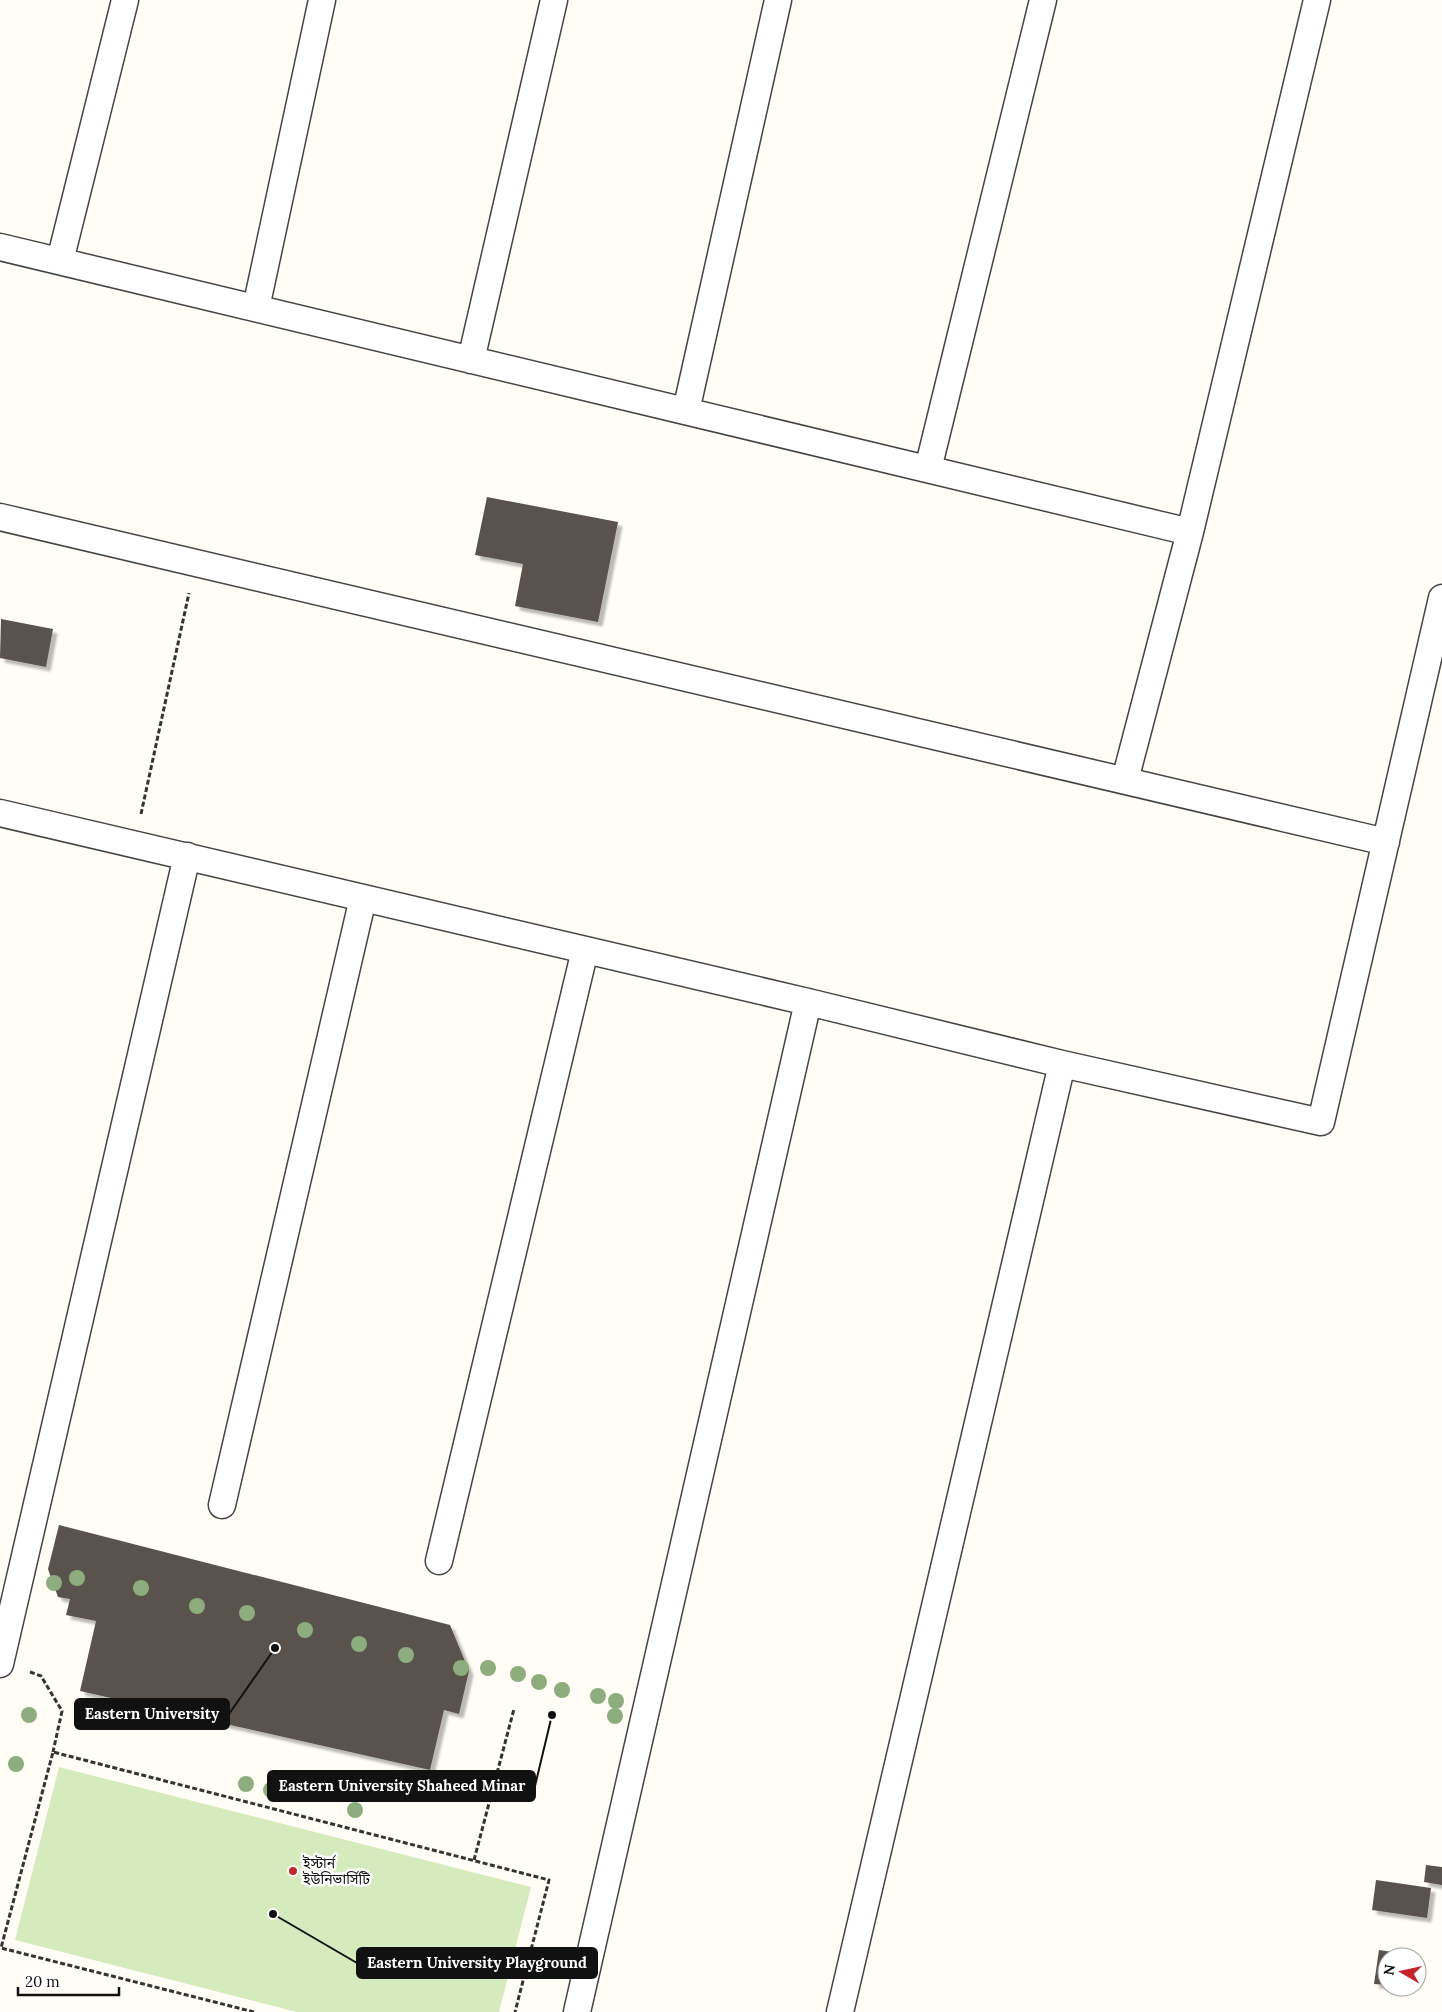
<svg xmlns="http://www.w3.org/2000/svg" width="1442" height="2012" font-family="Lora,'Noto Sans Bengali',serif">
<defs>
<filter id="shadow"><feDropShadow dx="4.5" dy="4.5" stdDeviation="1" flood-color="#0004"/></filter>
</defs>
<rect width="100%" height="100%" fill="#fffdf5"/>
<path fill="#d5ebbd" d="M 59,1767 L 531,1887 L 499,2012 L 297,2012 L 15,1940 Z"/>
<path fill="#5a524d" filter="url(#shadow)" d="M 487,497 L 618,522 L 598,622 L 515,606 L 523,564 L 475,555 Z
M 1,619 L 53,629 L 46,667 L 0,658 Z
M 59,1525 L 450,1625 L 469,1671 L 459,1714 L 444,1710 L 430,1770 L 80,1691 L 96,1621 L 66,1615 L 70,1599 L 58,1597 L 48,1569 Z
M 1426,1865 L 1442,1867 L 1442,1885 L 1424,1882 Z
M 1376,1880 L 1431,1888 L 1427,1918 L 1372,1910 Z
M 1379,1950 L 1399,1953 L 1399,1957 L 1387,1957 L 1387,1985 L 1374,1984 Z"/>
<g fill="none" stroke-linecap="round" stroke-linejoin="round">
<defs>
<path id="minor" d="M 0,247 L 1190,532
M 60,261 L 125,0
M 256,308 L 322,0
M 471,360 L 554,0
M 686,411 L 778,0
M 928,469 L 1043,0
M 0,517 L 1386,842
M 1125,780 L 1190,532 L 1317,0
M 0,813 L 808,1002 L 1062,1064 L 1321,1122 L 1442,598
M 222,1505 L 363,898
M 439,1561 L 585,950
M 0,1664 L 187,856
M 577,2012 L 808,1002
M 840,2012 L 1062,1064"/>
</defs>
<use href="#minor" stroke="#444" stroke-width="29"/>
<path stroke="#333" stroke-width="3" stroke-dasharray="5 2.5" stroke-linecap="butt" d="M 141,814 L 189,593
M 30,1672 L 41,1676 L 62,1711 L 53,1752
M 474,1860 L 514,1709
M 254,2012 L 1,1948 L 53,1752 L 549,1880 L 515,2012"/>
<use href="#minor" stroke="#fff" stroke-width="26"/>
</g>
<g fill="#8dad7f">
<circle cx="77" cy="1578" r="8"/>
<circle cx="54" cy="1583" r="8"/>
<circle cx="141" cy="1588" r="8"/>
<circle cx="197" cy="1606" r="8"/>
<circle cx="247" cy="1613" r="8"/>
<circle cx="305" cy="1630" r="8"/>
<circle cx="359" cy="1644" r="8"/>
<circle cx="406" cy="1655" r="8"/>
<circle cx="461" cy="1668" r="8"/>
<circle cx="488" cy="1668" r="8"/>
<circle cx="518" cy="1674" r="8"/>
<circle cx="539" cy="1682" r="8"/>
<circle cx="562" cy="1690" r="8"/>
<circle cx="598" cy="1696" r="8"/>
<circle cx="616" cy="1701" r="8"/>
<circle cx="29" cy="1715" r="8"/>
<circle cx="615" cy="1716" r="8"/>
<circle cx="16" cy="1764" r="8"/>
<circle cx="246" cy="1784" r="8"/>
<circle cx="271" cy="1790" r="8"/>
<circle cx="355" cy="1810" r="8"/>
</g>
<circle fill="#c4262e" stroke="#fff" stroke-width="2" cx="293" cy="1871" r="5"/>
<g text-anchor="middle" stroke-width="5" stroke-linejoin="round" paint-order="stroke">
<g font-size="14" fill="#111" stroke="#fff" text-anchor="start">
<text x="303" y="1868">ইস্টার্ন<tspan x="303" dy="16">ইউনিভার্সিটি</tspan></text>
</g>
</g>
<path fill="none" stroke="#111" stroke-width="2" d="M275 1648L229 1714M552 1715L535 1786M273 1914L357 1963"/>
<g fill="#111" stroke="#fff" stroke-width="2">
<circle cx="275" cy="1648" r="5"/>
<circle cx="552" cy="1715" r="5"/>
<circle cx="273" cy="1914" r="5"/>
</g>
<g fill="#111" stroke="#111" stroke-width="2">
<rect x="75" y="1699" width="154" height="30" rx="5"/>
<rect x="268" y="1771" width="267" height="30" rx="5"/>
<rect x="357" y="1948" width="240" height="30" rx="5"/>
</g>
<g font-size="15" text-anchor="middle" font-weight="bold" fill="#fff">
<text x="152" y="1719">Eastern University</text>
<text x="402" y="1791">Eastern University Shaheed Minar</text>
<text x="477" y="1968">Eastern University Playground</text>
</g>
<g transform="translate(1402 1972) rotate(279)"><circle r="24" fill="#ffffff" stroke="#a0a0a0"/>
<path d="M0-4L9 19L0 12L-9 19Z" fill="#c4262e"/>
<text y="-8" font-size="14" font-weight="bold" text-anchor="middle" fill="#111111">N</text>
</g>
<path d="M18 1987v8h101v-8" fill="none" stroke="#111111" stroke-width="2.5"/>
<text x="25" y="1987" font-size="15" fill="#111111" stroke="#ffffff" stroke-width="4" paint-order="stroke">20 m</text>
</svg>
